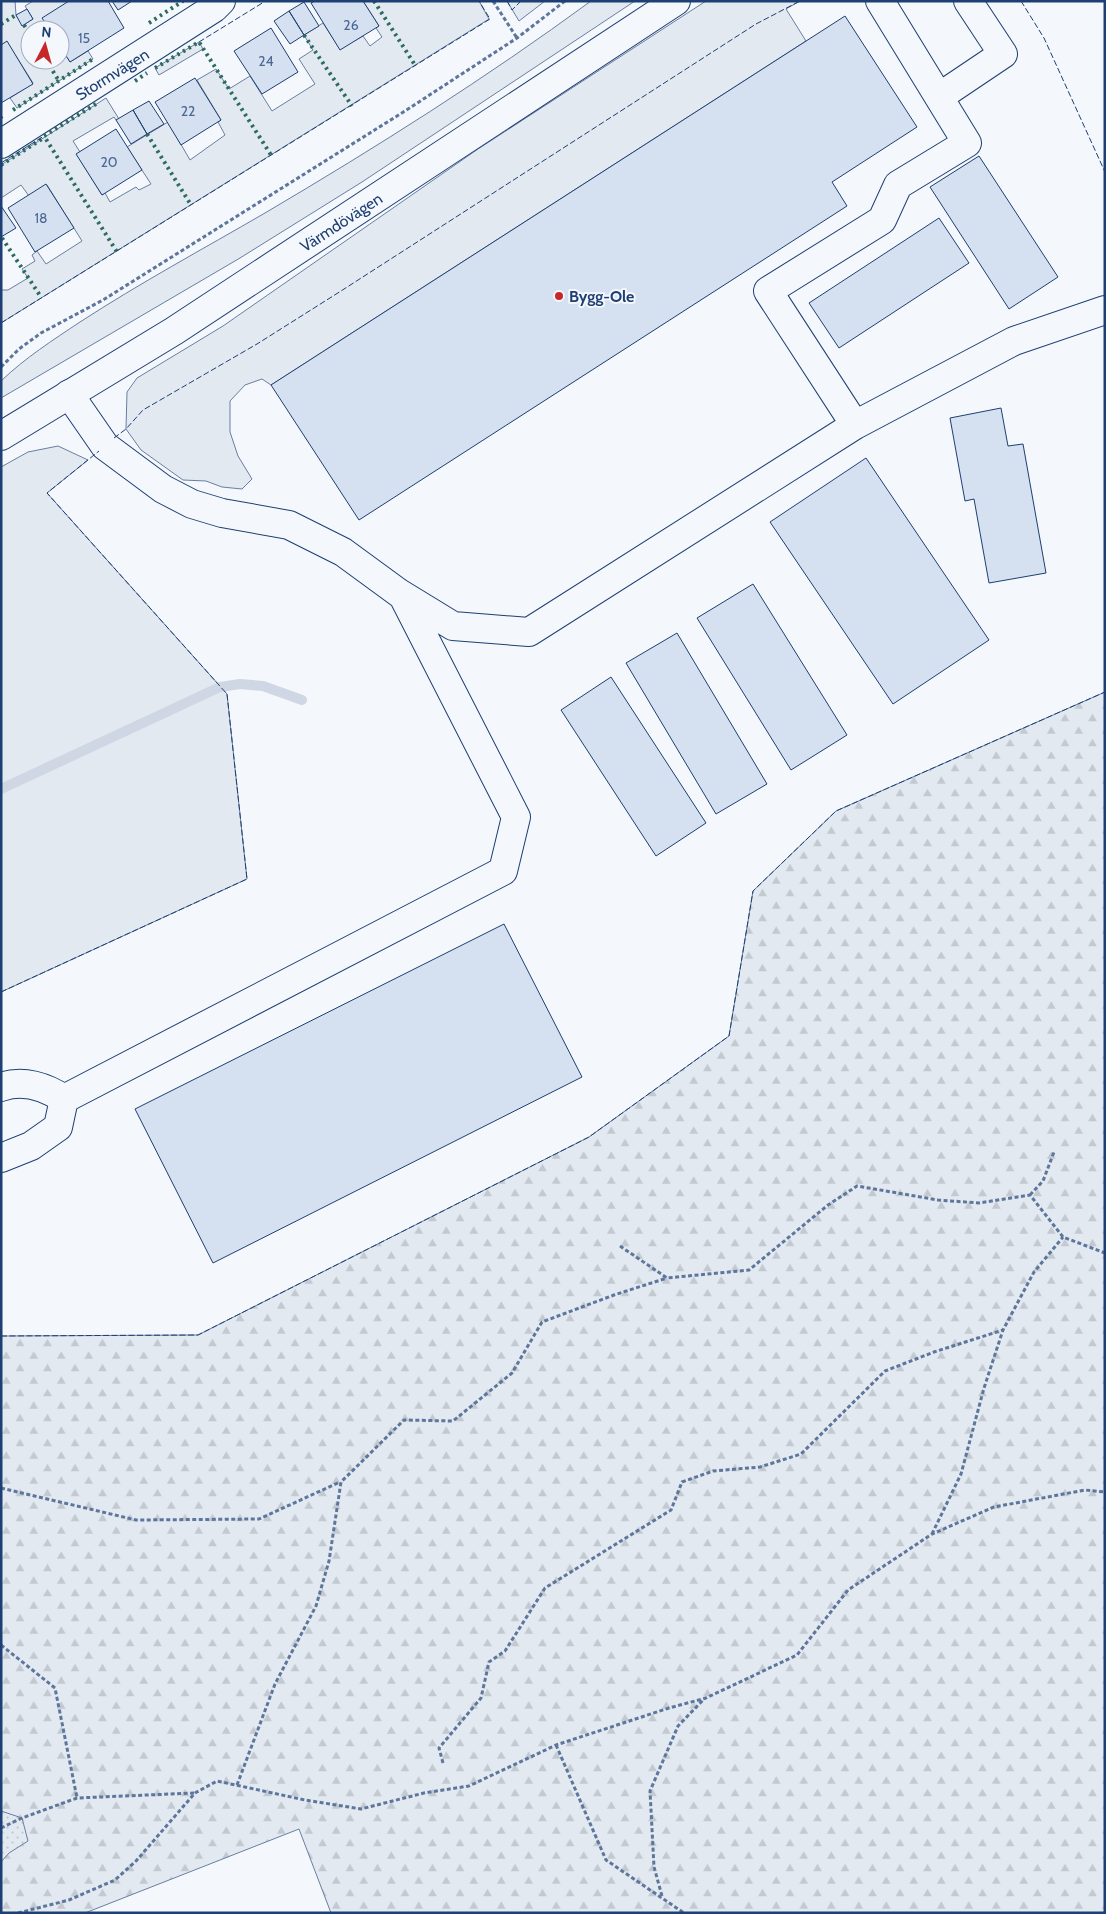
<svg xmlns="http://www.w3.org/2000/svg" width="1106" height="1914" font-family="Cabin,sans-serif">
<defs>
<pattern id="forest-firs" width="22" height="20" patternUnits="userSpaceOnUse" patternTransform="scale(1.25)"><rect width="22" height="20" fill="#e3e9f0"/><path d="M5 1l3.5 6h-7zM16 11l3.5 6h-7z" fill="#c2c9d1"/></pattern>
<pattern id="park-dots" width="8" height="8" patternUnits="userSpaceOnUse" patternTransform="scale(1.25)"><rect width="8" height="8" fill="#e3e9f0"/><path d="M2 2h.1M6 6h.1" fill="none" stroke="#c2c9d1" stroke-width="1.8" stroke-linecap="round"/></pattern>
</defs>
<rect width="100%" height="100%" fill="#f4f7fb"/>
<path fill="#e3e9f0" stroke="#687fa3" d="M 1,1 L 15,1 L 16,15 L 23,25 L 33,19 L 25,6 L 33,1 L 69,1 L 50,30 L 30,30 L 30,60 L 60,60 L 60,46 L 70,62 L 88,51 L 93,59 L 17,108 L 10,98 L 33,83 L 7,42 L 1,45 Z
M 363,1 L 479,1 L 489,19 L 1,323 L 1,290 L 8,290 L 28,278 L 22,269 L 35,261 L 32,255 L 37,251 L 46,264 L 82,241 L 47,185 L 29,196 L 21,185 L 1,198 L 1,165 L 106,98 L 119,119 L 116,120 L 114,117 L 73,141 L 80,152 L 77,155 L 102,195 L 105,193 L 110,202 L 136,187 L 139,190 L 151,184 L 127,147 L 168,122 L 190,160 L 225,135 L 218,122 L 221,120 L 197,80 L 216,69 L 229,89 L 250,76 L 272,111 L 315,84 L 299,59 L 313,50 L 304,35 L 323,23 L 340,49 L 363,36 L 370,46 L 382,37 L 376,28 L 379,26 Z
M 507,1 L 545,1 L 519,21 Z
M 591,1 L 635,1 L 362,182 L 240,258 L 1,398 L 1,381 C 25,358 53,340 80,322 C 140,283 203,249 265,213 C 377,147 486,78 591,1 Z
M 706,1 L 800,1 L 786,9 L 806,41 L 271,385 L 262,379 L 245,385 L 230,401 L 230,432 L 238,456 L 252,479 L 242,489 L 222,487 L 206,481 L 183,480 L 141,450 L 126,429 L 127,392 L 137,378 L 223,326 L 478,149 Z
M 199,42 L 203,49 L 159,75 L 155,68 Z
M 58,446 L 88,460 L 47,493 L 227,694 L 247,879 L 1,992 L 1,467 L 28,452 Z"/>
<path fill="url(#forest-firs)" stroke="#687fa3" d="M 1105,692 L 1105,1913 L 331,1913 L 299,1829 L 85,1913 L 1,1913 L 1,1336 L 198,1335 L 589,1137 L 729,1036 L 753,891 L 836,811 Z"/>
<path fill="url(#park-dots)" stroke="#687fa3" d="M 1,1811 L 22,1818 L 28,1841 L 9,1853 L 1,1862 Z"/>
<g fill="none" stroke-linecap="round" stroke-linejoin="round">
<path stroke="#cfd7e4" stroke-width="10" d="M 1,789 L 220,687 L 240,684 L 263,686 L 302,700"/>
</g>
<path fill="#d5e0f0" stroke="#1d3f73" d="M 69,1 L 108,1 L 124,28 L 70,62 L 60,46 L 60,30 L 50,30 L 42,18 Z
M 112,1 L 132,1 L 118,10 Z
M 315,1 L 363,1 L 379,26 L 340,50 L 311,3 Z
M 304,2 L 319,26 L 304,35 L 289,11 Z
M 27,9 L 33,19 L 22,26 L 16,15 Z
M 289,11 L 304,35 L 290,44 L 274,21 Z
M 845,16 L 917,127 L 832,182 L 847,206 L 359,520 L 271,385 Z
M 271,28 L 298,72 L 262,94 L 234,51 Z
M 7,41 L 33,84 L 1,103 L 1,45 Z
M 195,78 L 221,120 L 181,145 L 155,102 Z
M 149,101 L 164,124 L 147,134 L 133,110 Z
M 133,110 L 147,134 L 131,144 L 116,120 Z
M 116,129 L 142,170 L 102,195 L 76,154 Z
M 979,156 L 1058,277 L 1009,309 L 930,187 Z
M 46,184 L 74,228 L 35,252 L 8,208 Z
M 1,206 L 16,228 L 1,237 Z
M 939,218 L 969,263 L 839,348 L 809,303 Z
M 1001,408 L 1008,446 L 1023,444 L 1046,573 L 989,583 L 974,499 L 965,501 L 950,418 Z
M 866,458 L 989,640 L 893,704 L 770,522 Z
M 753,584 L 847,735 L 791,770 L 697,618 Z
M 677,633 L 767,784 L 716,814 L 626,663 Z
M 611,677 L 706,823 L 656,856 L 561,710 Z
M 504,924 L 582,1077 L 213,1263 L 135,1109 Z"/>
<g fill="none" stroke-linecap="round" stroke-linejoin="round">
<defs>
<path id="minor" d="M 939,97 L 1003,54 L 968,1
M 1,144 L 214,8 L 221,1
M 69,394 L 105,446 L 163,489 L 192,504 L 222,513 L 289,525 L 343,552 L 399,593 L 453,626 L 529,632 L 855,425 L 1014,341 L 1105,310
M 855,425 L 768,291 L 882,220 L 898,185 L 967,143 L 880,1
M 1,1087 C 23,1079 46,1087 64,1099
M 64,1099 L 503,871 L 516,817 L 403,596
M 1,1158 L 31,1146 L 58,1127 L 64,1099"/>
<path id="major" d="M 1,436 L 174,331 L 676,1"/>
</defs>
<use href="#minor" stroke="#1d3f73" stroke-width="30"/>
<use href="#major" stroke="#1d3f73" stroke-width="30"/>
<path stroke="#5e769c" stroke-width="3" stroke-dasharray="4 2.5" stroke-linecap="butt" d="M 493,1 L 517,38
M 1,367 L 19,349 L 41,333 L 103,300 L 405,111 L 517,38 L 565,1
M 1030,1195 L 1043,1181 L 1054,1152
M 620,1246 L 667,1278 L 749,1270 L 828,1205 L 857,1186 L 938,1200 L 979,1203 L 1030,1195 L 1063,1237 L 1105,1253
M 1,1488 L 136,1520 L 259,1519 L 340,1482
M 932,1534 L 961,1474 L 984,1388 L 1003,1330 L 1034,1272 L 1063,1237
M 1,1645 L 55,1688 L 77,1798
M 556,1745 L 606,1860 L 684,1913
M 443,1763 L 439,1748 L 481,1698 L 489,1662 L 505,1651 L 545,1588 L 671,1510 L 682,1482 L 713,1471 L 760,1467 L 801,1454 L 885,1371 L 934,1352 L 1003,1330
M 237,1785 L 275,1684 L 316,1606 L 329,1561 L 341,1482 L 404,1420 L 453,1421 L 512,1373 L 542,1322 L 614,1295 L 667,1278
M 1,1828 L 22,1818 L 77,1798 L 194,1793
M 662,1896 L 654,1867 L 650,1791 L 678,1726 L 705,1698
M 18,1913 L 69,1900 L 115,1880 L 136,1861 L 195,1793 L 217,1781 L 305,1800 L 361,1809 L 424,1793 L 469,1786 L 556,1745 L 669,1708 L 706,1698 L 797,1655 L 848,1590 L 932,1534 L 994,1507 L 1085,1490 L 1105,1492"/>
<use href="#minor" stroke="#f4f7fb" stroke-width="28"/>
<use href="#major" stroke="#f4f7fb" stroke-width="28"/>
<path stroke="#2c6c60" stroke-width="4" stroke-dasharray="2.5 4" stroke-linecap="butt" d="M 374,1 L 415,65
M 149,23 L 183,1
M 1,24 L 16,15
M 24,25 L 30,34
M 304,35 L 352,106
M 46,60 L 59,81
M 155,68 L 199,42 L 271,155
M 135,81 L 147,73
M 96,104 L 44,136 L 117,252
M 13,110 L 93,59
M 1,117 L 2,116
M 147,134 L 191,205
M 1,165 L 45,137
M 2,238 L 41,297"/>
<path stroke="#1d3f73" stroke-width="1" stroke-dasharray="6 2.5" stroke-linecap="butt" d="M 507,1 L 512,10 L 521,1
M 1021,1 L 1044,38 L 1105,172
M 199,42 L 264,2
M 1,163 L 44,136
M 1,323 L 490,19 L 479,1
M 114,438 L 126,429 L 143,410 L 257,344 L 341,291 L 756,24 L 800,1
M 1,992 L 247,879 L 227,694 L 47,493 L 99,451
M 1,1336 L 198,1335 L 589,1137 L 729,1036 L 753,891 L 836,811 L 1105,692"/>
</g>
<circle fill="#c62828" stroke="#f4f7fb" stroke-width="2" cx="559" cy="296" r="5"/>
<g text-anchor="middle" stroke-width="4" stroke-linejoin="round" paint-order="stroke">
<g font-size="14" fill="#4b6792">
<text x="351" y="30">26</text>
<text x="84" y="43">15</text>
<text x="266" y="66">24</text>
<text x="188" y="116">22</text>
<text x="109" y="167">20</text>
<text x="41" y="223">18</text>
</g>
<g font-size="16" fill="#1d3f73" stroke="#f4f7fb">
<text transform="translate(112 74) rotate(-32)" y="6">Stormvägen</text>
<text transform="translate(341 222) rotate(-33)" y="6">Värmdövägen</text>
</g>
<g font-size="16" font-weight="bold" fill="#1d3f73" stroke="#f4f7fb" text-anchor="start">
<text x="569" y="302">Bygg-Ole</text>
</g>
</g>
<rect width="1106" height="1914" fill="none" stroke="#1d3f73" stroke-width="5"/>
<g transform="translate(45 45) rotate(6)"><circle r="24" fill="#f4f7fb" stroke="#9eadc5"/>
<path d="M0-4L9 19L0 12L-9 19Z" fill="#c62828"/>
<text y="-8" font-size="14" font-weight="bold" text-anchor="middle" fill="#1d3f73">N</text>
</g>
</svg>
